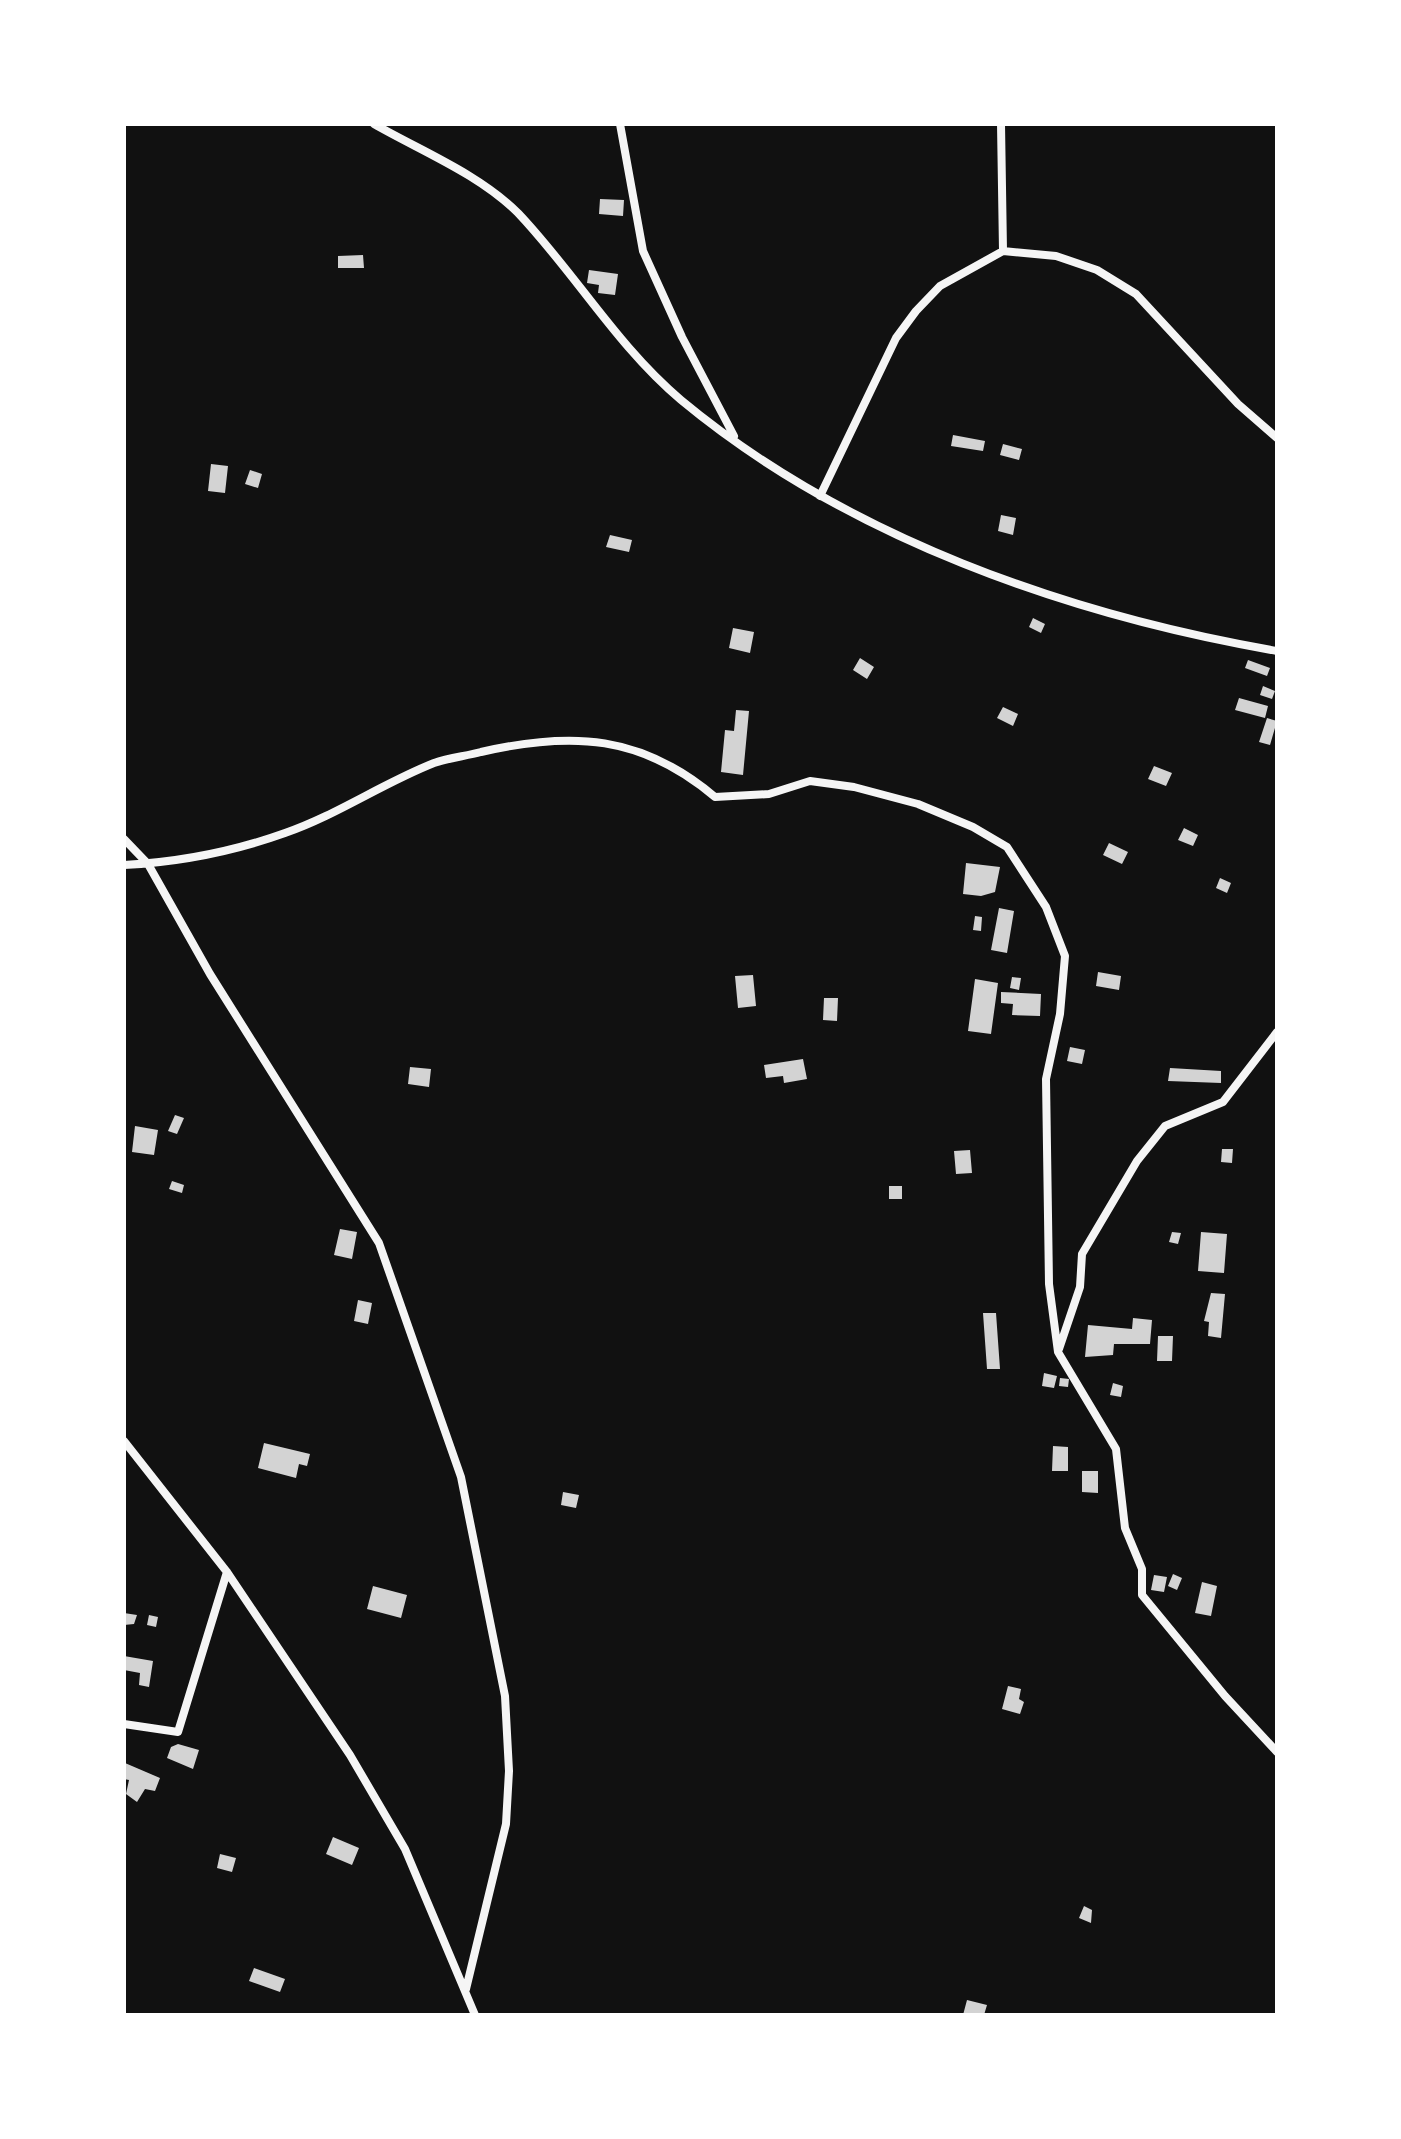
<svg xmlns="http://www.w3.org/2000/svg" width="1401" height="2139" font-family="'Archivo Narrow',sans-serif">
<rect width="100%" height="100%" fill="#111"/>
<path fill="#d3d3d3" d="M 600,199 L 624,200 L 623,216 L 599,214 Z
M 363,255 L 364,268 L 338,268 L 338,256 Z
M 589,270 L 618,274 L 615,295 L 598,293 L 599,285 L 587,283 Z
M 953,435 L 985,441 L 983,451 L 951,446 Z
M 1003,444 L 1022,449 L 1019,460 L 1000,455 Z
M 211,464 L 228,466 L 225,493 L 208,491 Z
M 250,470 L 262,474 L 258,488 L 245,484 Z
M 1001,515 L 1016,518 L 1013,535 L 998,531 Z
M 610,535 L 632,540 L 629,552 L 606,547 Z
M 1033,618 L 1045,624 L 1041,633 L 1029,627 Z
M 733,628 L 754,632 L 750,653 L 729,648 Z
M 860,658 L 874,667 L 867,679 L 853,670 Z
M 1248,660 L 1270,668 L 1267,676 L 1245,668 Z
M 1263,686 L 1275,691 L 1272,699 L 1260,695 Z
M 1239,698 L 1268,706 L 1265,718 L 1235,710 Z
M 1003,707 L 1018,714 L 1013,726 L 997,718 Z
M 736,710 L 749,711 L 743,775 L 721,772 L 725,730 L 734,731 Z
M 1267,718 L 1277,721 L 1270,745 L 1259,742 Z
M 1154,766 L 1172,773 L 1166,786 L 1148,779 Z
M 1184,828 L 1198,835 L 1193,846 L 1178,840 Z
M 1109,843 L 1128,852 L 1122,864 L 1103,855 Z
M 966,863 L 1000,867 L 995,892 L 981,896 L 963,894 Z
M 1220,878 L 1231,883 L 1227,893 L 1216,888 Z
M 999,908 L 1014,911 L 1007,953 L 991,950 Z
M 975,916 L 982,917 L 981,931 L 973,930 Z
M 1098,972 L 1121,976 L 1119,990 L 1096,986 Z
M 753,975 L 756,1006 L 738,1008 L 735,976 Z
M 1012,977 L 1021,978 L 1019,990 L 1010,988 Z
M 975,979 L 998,983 L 991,1034 L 968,1031 Z
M 1001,992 L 1041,994 L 1040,1016 L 1012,1015 L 1013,1004 L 1001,1003 Z
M 824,998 L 838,998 L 837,1021 L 823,1020 Z
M 1070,1047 L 1085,1050 L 1082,1064 L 1067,1061 Z
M 803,1059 L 807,1079 L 784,1083 L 783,1076 L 766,1078 L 764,1065 Z
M 410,1067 L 431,1069 L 429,1087 L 408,1084 Z
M 1170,1068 L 1221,1071 L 1221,1083 L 1168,1081 Z
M 175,1115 L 184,1118 L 177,1134 L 168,1131 Z
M 135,1126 L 158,1130 L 154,1155 L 132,1152 Z
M 1222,1149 L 1233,1149 L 1232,1163 L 1221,1162 Z
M 970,1150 L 972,1173 L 956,1174 L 954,1151 Z
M 172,1181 L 184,1185 L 182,1193 L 169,1189 Z
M 889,1186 L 902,1186 L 902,1199 L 889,1199 Z
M 340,1229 L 357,1232 L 352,1259 L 334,1255 Z
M 1172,1232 L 1181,1233 L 1178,1244 L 1169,1242 Z
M 1201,1232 L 1227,1234 L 1224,1273 L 1198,1271 Z
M 1211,1293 L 1225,1294 L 1221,1338 L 1208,1336 L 1209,1322 L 1204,1321 Z
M 358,1300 L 372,1303 L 368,1324 L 354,1321 Z
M 983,1313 L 996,1313 L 1000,1369 L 987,1369 Z
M 1133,1318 L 1152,1320 L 1150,1344 L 1114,1344 L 1113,1355 L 1085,1357 L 1088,1325 L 1132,1329 Z
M 1158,1336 L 1173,1336 L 1172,1361 L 1157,1361 Z
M 1044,1373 L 1057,1376 L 1054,1388 L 1042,1386 Z
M 1060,1378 L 1069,1379 L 1068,1387 L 1059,1386 Z
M 1113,1383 L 1123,1386 L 1121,1397 L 1110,1395 Z
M 264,1443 L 310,1454 L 307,1466 L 299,1464 L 296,1478 L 258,1468 Z
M 1053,1446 L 1068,1447 L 1068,1471 L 1052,1471 Z
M 1082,1471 L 1098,1471 L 1098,1493 L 1082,1492 Z
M 563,1492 L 579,1495 L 576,1508 L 561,1505 Z
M 1173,1574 L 1182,1578 L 1177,1590 L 1168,1586 Z
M 1154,1575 L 1167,1577 L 1164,1592 L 1151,1590 Z
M 1202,1582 L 1217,1586 L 1211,1616 L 1195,1613 Z
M 373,1586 L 407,1595 L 401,1618 L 367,1609 Z
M 124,1613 L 137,1615 L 134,1624 L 124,1625 Z
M 149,1615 L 158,1617 L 156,1627 L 147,1625 Z
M 124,1656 L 153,1661 L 149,1687 L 139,1685 L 140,1673 L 124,1670 Z
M 1008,1686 L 1021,1689 L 1019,1699 L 1024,1702 L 1020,1714 L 1002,1709 Z
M 178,1744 L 199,1750 L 193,1769 L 167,1758 L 171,1747 Z
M 125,1763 L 160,1778 L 155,1791 L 145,1789 L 137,1802 L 126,1794 L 129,1780 L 124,1779 Z
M 333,1837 L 359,1848 L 352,1865 L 326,1854 Z
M 220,1854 L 236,1858 L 232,1872 L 217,1868 Z
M 1084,1906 L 1092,1910 L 1091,1923 L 1079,1918 Z
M 254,1968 L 285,1979 L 280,1992 L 249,1981 Z
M 967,2000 L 987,2005 L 984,2015 L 963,2015 Z"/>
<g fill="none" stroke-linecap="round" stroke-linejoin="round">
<path stroke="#f5f5f5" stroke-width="8" d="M 374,124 C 421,151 479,174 518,213 C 575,273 617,346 681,400 C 846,537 1068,615 1277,651
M 620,124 L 643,251 L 682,337 L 734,436
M 1001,124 L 1003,251
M 820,496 L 896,338 L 916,311 L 940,286 L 1003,251 L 1056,256 L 1097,270 L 1136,294 L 1238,404 L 1277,438
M 124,839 L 148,864 L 210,974 L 379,1243 L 461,1477 L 505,1696 L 509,1771 L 506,1824 L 466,1989
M 124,865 C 180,862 232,852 285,833 C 337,815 383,783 434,763 C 449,758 466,756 481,752 C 572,731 642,735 715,797 L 769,794 L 810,781 L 854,787 L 918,804 L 973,827 L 1007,847 L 1046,907 L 1065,956 L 1060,1014 L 1046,1079 L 1049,1284 L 1058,1352 L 1116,1449 L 1125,1528 L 1142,1569 L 1142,1595 L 1225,1696 L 1277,1752
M 1059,1349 L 1080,1287 L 1082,1254 L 1137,1161 L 1165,1126 L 1223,1102 L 1277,1032
M 124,1441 L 227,1572 L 350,1755 L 405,1849 L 475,2015
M 124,1724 L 178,1732 L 227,1572"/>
</g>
<rect width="1401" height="2139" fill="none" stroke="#ffffff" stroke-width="252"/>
</svg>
